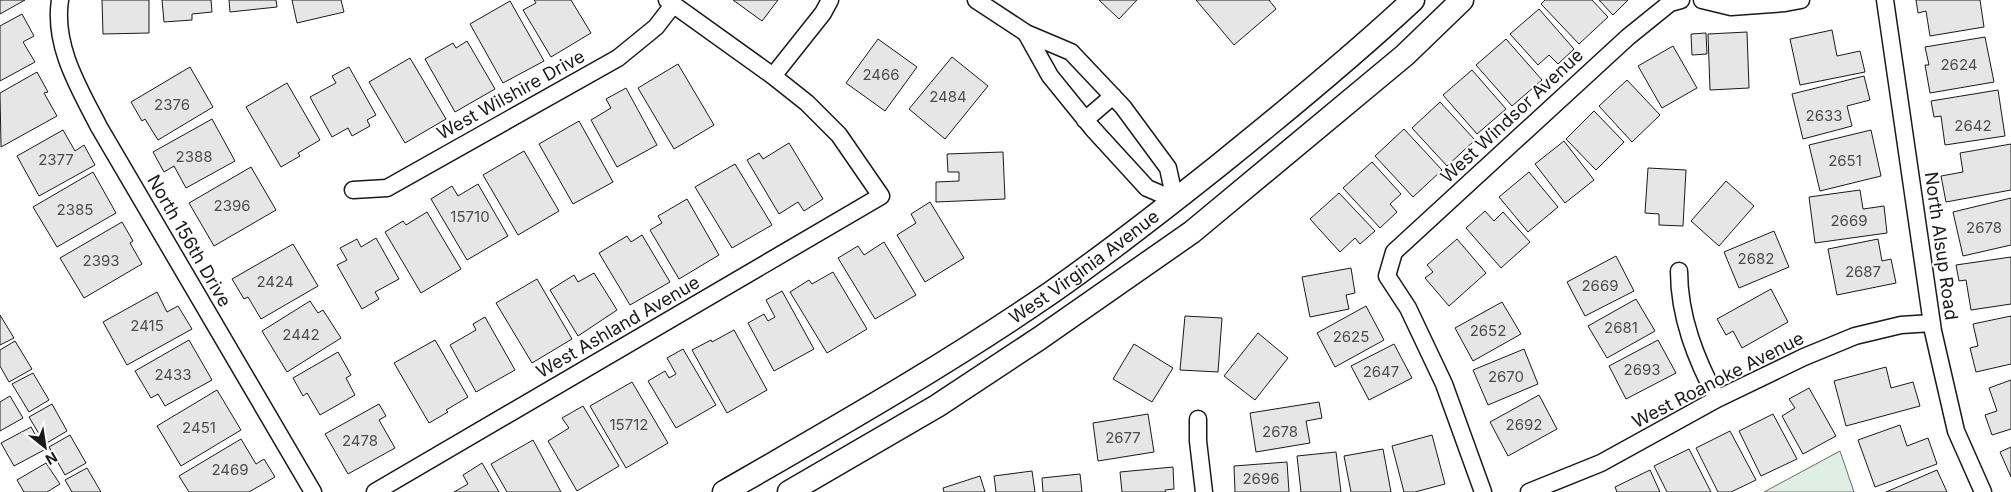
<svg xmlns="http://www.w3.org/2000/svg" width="2011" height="492" font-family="Inter,sans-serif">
<rect width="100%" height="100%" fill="#fff"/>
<path fill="#e0efe3" stroke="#6a6a6a" d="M 1840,451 L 1854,492 L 1764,492 Z"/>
<path fill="#e6e6e6" stroke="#1a1a1a" d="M 0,0 L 25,0 L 0,14 Z
M 102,0 L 149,0 L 149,33 L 103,34 Z
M 162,0 L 211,0 L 212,12 L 192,14 L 192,20 L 164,22 Z
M 229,0 L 276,0 L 277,7 L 230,12 Z
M 292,0 L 341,0 L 344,12 L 297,23 Z
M 534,0 L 571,0 L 591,33 L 551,57 L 523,10 L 536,3 Z
M 733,0 L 778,0 L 762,21 Z
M 1099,0 L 1137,0 L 1119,19 Z
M 1196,0 L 1269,0 L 1276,9 L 1234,45 Z
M 1545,0 L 1592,0 L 1608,17 L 1579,44 L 1541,4 Z
M 1599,0 L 1628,0 L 1613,15 Z
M 1916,0 L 1980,0 L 1984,27 L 1930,36 L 1926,11 L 1918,13 Z
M 510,1 L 544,61 L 503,83 L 470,24 Z
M 1539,9 L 1574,49 L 1558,64 L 1549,55 L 1538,65 L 1510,34 Z
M 22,14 L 34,36 L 23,42 L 35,62 L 0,81 L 0,26 Z
M 1832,30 L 1837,56 L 1860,51 L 1865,72 L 1800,85 L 1790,39 Z
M 1747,32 L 1749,88 L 1710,90 L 1708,34 Z
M 1706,33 L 1707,54 L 1692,55 L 1691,34 Z
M 1985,37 L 1994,82 L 1930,93 L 1925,65 L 1929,65 L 1925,47 Z
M 878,39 L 917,67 L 885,111 L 846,83 Z
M 1506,39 L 1542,80 L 1512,106 L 1476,65 Z
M 467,41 L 495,89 L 455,112 L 425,59 L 453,43 L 456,48 Z
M 1673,46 L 1697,88 L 1662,108 L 1638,66 Z
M 952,57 L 988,86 L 945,139 L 909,109 Z
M 410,58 L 446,119 L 405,143 L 369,82 Z
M 678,64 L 714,125 L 674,149 L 638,88 Z
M 190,67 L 213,107 L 158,140 L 145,119 L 142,121 L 131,102 Z
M 349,67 L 376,115 L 367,120 L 370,126 L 352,136 L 348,128 L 332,137 L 310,97 L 336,83 L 332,76 Z
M 1472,70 L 1506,109 L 1477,134 L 1443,95 Z
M 37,72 L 48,92 L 44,93 L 57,116 L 1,147 L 0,93 Z
M 1864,76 L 1870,100 L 1847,106 L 1852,126 L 1803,139 L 1792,94 Z
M 1627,80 L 1660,115 L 1632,142 L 1599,106 Z
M 287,83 L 320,140 L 298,153 L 300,156 L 281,167 L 246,107 Z
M 626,88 L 657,145 L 617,167 L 591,120 L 611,108 L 606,99 Z
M 1998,90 L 2005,136 L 1945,145 L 1941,116 L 1934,117 L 1931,101 Z
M 1440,102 L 1475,140 L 1447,166 L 1412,128 Z
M 1594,111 L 1624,142 L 1596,170 L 1566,139 Z
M 212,119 L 235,161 L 186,188 L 174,166 L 164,172 L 153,152 Z
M 579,121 L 613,182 L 573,204 L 539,144 Z
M 1404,129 L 1442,170 L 1413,197 L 1375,156 Z
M 63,130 L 75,151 L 84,145 L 95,165 L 39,196 L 17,156 Z
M 1871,130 L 1881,176 L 1820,191 L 1809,145 Z
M 1564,141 L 1594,180 L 1565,203 L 1535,164 Z
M 789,143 L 823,199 L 804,211 L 798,202 L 779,214 L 747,160 L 759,153 L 763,159 Z
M 2011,144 L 2011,190 L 1946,202 L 1941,176 L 1963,172 L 1960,153 Z
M 524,151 L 559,211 L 518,235 L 483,175 Z
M 1003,152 L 1005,199 L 936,202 L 936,182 L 959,181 L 959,172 L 948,172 L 947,154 Z
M 1372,162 L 1401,194 L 1390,204 L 1397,212 L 1380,228 L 1343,188 Z
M 735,164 L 772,225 L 732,248 L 695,187 Z
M 251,167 L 276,210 L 214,246 L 189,203 Z
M 1648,168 L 1686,170 L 1683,226 L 1659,225 L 1659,214 L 1645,213 Z
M 93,172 L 116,213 L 57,247 L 33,207 Z
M 1529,172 L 1558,207 L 1528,232 L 1499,197 Z
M 1726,181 L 1754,206 L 1719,246 L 1691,221 Z
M 478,184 L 508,236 L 467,260 L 431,199 L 452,186 L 458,196 Z
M 1860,190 L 1863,209 L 1884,206 L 1887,233 L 1815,243 L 1809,197 Z
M 1339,193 L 1375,231 L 1360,244 L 1355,238 L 1340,252 L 1310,219 Z
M 2011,198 L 2011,245 L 1963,256 L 1953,212 Z
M 687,199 L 719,255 L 679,279 L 650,230 L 662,223 L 658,216 Z
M 930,202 L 964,258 L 925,282 L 897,235 L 916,223 L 911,214 Z
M 1485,211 L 1494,221 L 1503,212 L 1530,242 L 1501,268 L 1466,228 Z
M 427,212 L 461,269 L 421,293 L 385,232 L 403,221 L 406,225 Z
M 122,222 L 133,241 L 130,243 L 142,264 L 84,298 L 60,258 Z
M 1774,231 L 1789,267 L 1739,288 L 1724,252 Z
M 642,235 L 670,282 L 630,305 L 599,253 L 627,236 L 631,242 Z
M 376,238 L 399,279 L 375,292 L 379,299 L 362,309 L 337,265 L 347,260 L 340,248 L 357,239 L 361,247 Z
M 1457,239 L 1486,273 L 1449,306 L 1425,278 L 1433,272 L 1427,265 Z
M 1878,239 L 1882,261 L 1891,259 L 1896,283 L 1837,295 L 1828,249 Z
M 884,242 L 916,295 L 875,319 L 838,258 L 858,246 L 864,255 Z
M 293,244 L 318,286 L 261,319 L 248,297 L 244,299 L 232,279 Z
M 1616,256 L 1634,291 L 1585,316 L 1567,282 Z
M 2011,257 L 2011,304 L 1971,310 L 1966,280 L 1959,281 L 1956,265 Z
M 1351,268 L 1355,293 L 1346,295 L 1349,309 L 1310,317 L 1302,277 Z
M 833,272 L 867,329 L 827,353 L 790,292 L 809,280 L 812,284 Z
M 594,273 L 617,310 L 578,336 L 550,290 L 574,275 L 578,282 Z
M 537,279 L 572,339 L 532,363 L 496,303 Z
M 1771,289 L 1788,322 L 1742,348 L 1733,331 L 1726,335 L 1717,319 Z
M 782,291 L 814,349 L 774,371 L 748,323 L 764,314 L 768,321 L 775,317 L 766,300 Z
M 157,292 L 167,312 L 178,306 L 192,329 L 127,365 L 103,322 Z
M 1636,299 L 1655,331 L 1607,358 L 1588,326 Z
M 310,301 L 318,313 L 323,310 L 341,338 L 287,372 L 262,331 Z
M 1502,302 L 1521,334 L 1473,361 L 1455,328 Z
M 1366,306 L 1384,340 L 1335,367 L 1317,333 Z
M 0,315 L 14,338 L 0,345 Z
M 1185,316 L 1222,318 L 1218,372 L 1180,370 Z
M 2011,316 L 2011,364 L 1976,372 L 1970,348 L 1978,346 L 1973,324 Z
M 485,317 L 515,370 L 476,392 L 450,345 L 476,330 L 473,324 Z
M 734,330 L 767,390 L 727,413 L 692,350 L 711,340 L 712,342 Z
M 1258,333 L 1288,358 L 1255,400 L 1224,376 Z
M 189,340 L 212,380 L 165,406 L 158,394 L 151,398 L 135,371 Z
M 435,340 L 468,397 L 446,410 L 448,412 L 429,423 L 394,363 Z
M 1658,340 L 1676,373 L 1626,399 L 1609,366 Z
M 15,341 L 32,369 L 9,382 L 0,366 L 0,350 Z
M 1134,344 L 1173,368 L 1152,402 L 1113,379 Z
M 1394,344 L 1412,378 L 1369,400 L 1351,366 Z
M 683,349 L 716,405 L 676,428 L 648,381 L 665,371 L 669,378 L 676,374 L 667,358 Z
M 1524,349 L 1538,384 L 1488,405 L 1473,370 Z
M 338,352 L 351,375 L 346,378 L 355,395 L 320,415 L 307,393 L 303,396 L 293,378 Z
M 1886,367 L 1891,388 L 1913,382 L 1920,406 L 1846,426 L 1834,381 Z
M 33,373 L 49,400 L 29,412 L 12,384 Z
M 2011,380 L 2011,429 L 1992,435 L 1985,415 L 1997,411 L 1989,388 Z
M 632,382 L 668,443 L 626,468 L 590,406 Z
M 1809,388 L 1836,436 L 1803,454 L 1782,416 L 1795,408 L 1789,399 Z
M 217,390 L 241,430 L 181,466 L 157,426 Z
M 1539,395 L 1557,429 L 1508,456 L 1490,422 Z
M 10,396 L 23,418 L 0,431 L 0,402 Z
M 1319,402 L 1322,418 L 1306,421 L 1310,443 L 1256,452 L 1250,413 Z
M 52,404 L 67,431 L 45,444 L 29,417 Z
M 379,404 L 386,416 L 379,420 L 395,448 L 348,474 L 325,434 Z
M 583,406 L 619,466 L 577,491 L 548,441 L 569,428 L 562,418 Z
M 1148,414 L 1154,452 L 1098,461 L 1093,423 Z
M 1773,414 L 1797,459 L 1761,476 L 1739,431 Z
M 1900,425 L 1907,446 L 1928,438 L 1937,464 L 1875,487 L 1858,440 Z
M 31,427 L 44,450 L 14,466 L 1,443 Z
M 1730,431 L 1756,480 L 1731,492 L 1718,492 L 1696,448 Z
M 70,435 L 86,463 L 65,475 L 49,447 Z
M 1432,435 L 1445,484 L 1415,492 L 1404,492 L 1392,446 Z
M 241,439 L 256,464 L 264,459 L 275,477 L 249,492 L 189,492 L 179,476 Z
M 533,440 L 561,492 L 507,492 L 491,464 Z
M 2011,447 L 2011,477 L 2000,452 Z
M 1383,449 L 1391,492 L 1351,492 L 1344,456 Z
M 1689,449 L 1711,492 L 1667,492 L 1654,466 Z
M 1336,452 L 1341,492 L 1301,492 L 1297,456 Z
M 1287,462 L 1289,492 L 1235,492 L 1234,466 Z
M 46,463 L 60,484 L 47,492 L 24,492 L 17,480 Z
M 482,463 L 499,492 L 454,492 L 468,484 L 463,475 Z
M 1173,467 L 1174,489 L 1165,490 L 1166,492 L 1122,492 L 1120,472 Z
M 87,468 L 101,492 L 72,492 L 65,480 Z
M 1650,470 L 1660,492 L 1617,492 L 1615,487 Z
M 1937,470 L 1947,492 L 1886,492 Z
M 1032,471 L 1035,492 L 996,492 L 994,476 Z
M 1080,474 L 1082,492 L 1043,492 L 1042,478 Z
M 980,476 L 985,492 L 944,492 L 943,488 Z"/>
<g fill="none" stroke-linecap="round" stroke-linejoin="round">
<defs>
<path id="minor" d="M 60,0 C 53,46 79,88 99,127 L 313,492
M 976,0 L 1026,33 L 1071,52 L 1123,107 L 1168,168 L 1175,200
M 1702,0 L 1731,7 L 1785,3 L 1801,0
M 1885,0 L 1933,331 L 1956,431 L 1983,492
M 1026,33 L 1050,76 L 1093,129 L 1147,188 L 1175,200
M 773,76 L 823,13 L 830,0
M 1085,120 L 1113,96
M 353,190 L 387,188 L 618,58 L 656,27 L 673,5
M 1679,271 C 1679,317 1696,359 1717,399
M 1198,419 L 1198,441 L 1204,492
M 375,492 L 881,196 L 839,135 L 807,103 L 773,76 L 667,0
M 1483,492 L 1444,384 L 1408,308 L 1387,276 L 1394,252 L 1628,37 L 1670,3 L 1681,0
M 1529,492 L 1601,463 L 1717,399 L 1804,357 L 1855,336 L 1901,325 L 1932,323"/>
<g id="secondary">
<path id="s1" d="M 724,492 C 835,428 946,365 1052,292 C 1109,252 1164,209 1218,166 C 1285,112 1351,58 1413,0"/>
<path d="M 789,492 L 937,406 L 1040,338 L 1192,232 L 1405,55 L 1462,0"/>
</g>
</defs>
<use href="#minor" stroke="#1a1a1a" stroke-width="19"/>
<use href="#secondary" stroke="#1a1a1a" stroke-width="25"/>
<use href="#minor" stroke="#fff" stroke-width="16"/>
<use href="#secondary" stroke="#fff" stroke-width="22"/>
</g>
<g text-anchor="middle" stroke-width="4" stroke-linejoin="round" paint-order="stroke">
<g font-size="15" fill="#4d4d4d">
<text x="1959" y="70">2624</text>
<text x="881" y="80">2466</text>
<text x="948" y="102">2484</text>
<text x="172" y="110">2376</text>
<text x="1824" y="121">2633</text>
<text x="1973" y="131">2642</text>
<text x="194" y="162">2388</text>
<text x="56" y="165">2377</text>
<text x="1845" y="166">2651</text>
<text x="232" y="211">2396</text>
<text x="75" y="215">2385</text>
<text x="470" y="222">15710</text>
<text x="1849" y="226">2669</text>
<text x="1984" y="233">2678</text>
<text x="1756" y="264">2682</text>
<text x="101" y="266">2393</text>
<text x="1863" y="277">2687</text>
<text x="275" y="287">2424</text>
<text x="1600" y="291">2669</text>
<text x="147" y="331">2415</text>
<text x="1621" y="333">2681</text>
<text x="1488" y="336">2652</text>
<text x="301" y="340">2442</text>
<text x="1351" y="342">2625</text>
<text x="1642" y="375">2693</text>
<text x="1381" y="377">2647</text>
<text x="173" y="380">2433</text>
<text x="1506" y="382">2670</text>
<text x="629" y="430">15712</text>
<text x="1524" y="430">2692</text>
<text x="199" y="433">2451</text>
<text x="1280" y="437">2678</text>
<text x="1123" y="443">2677</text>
<text x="360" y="446">2478</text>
<text x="230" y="475">2469</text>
<text x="1261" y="484">2696</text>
</g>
<g font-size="18" fill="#1a1a1a" stroke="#fff">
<text transform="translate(511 95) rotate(-29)" y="6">West Wilshire Drive</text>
<text transform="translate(1512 116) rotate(-43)" y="6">West Windsor Avenue</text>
<text transform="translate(189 241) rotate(60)" y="6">North 156th Drive</text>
<text transform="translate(1941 246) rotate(82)" y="6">North Alsup Road</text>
<text dy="6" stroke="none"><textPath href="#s1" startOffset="425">West Virginia Avenue</textPath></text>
<text transform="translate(618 327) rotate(-30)" y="6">West Ashland Avenue</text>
<text transform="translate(1718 380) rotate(-27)" y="6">West Roanoke Avenue</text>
</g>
</g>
<g transform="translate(45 447) rotate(150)" stroke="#ffffff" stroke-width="4" paint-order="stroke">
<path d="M0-4L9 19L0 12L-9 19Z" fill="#1a1a1a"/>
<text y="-8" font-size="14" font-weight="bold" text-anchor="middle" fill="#1a1a1a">N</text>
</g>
</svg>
